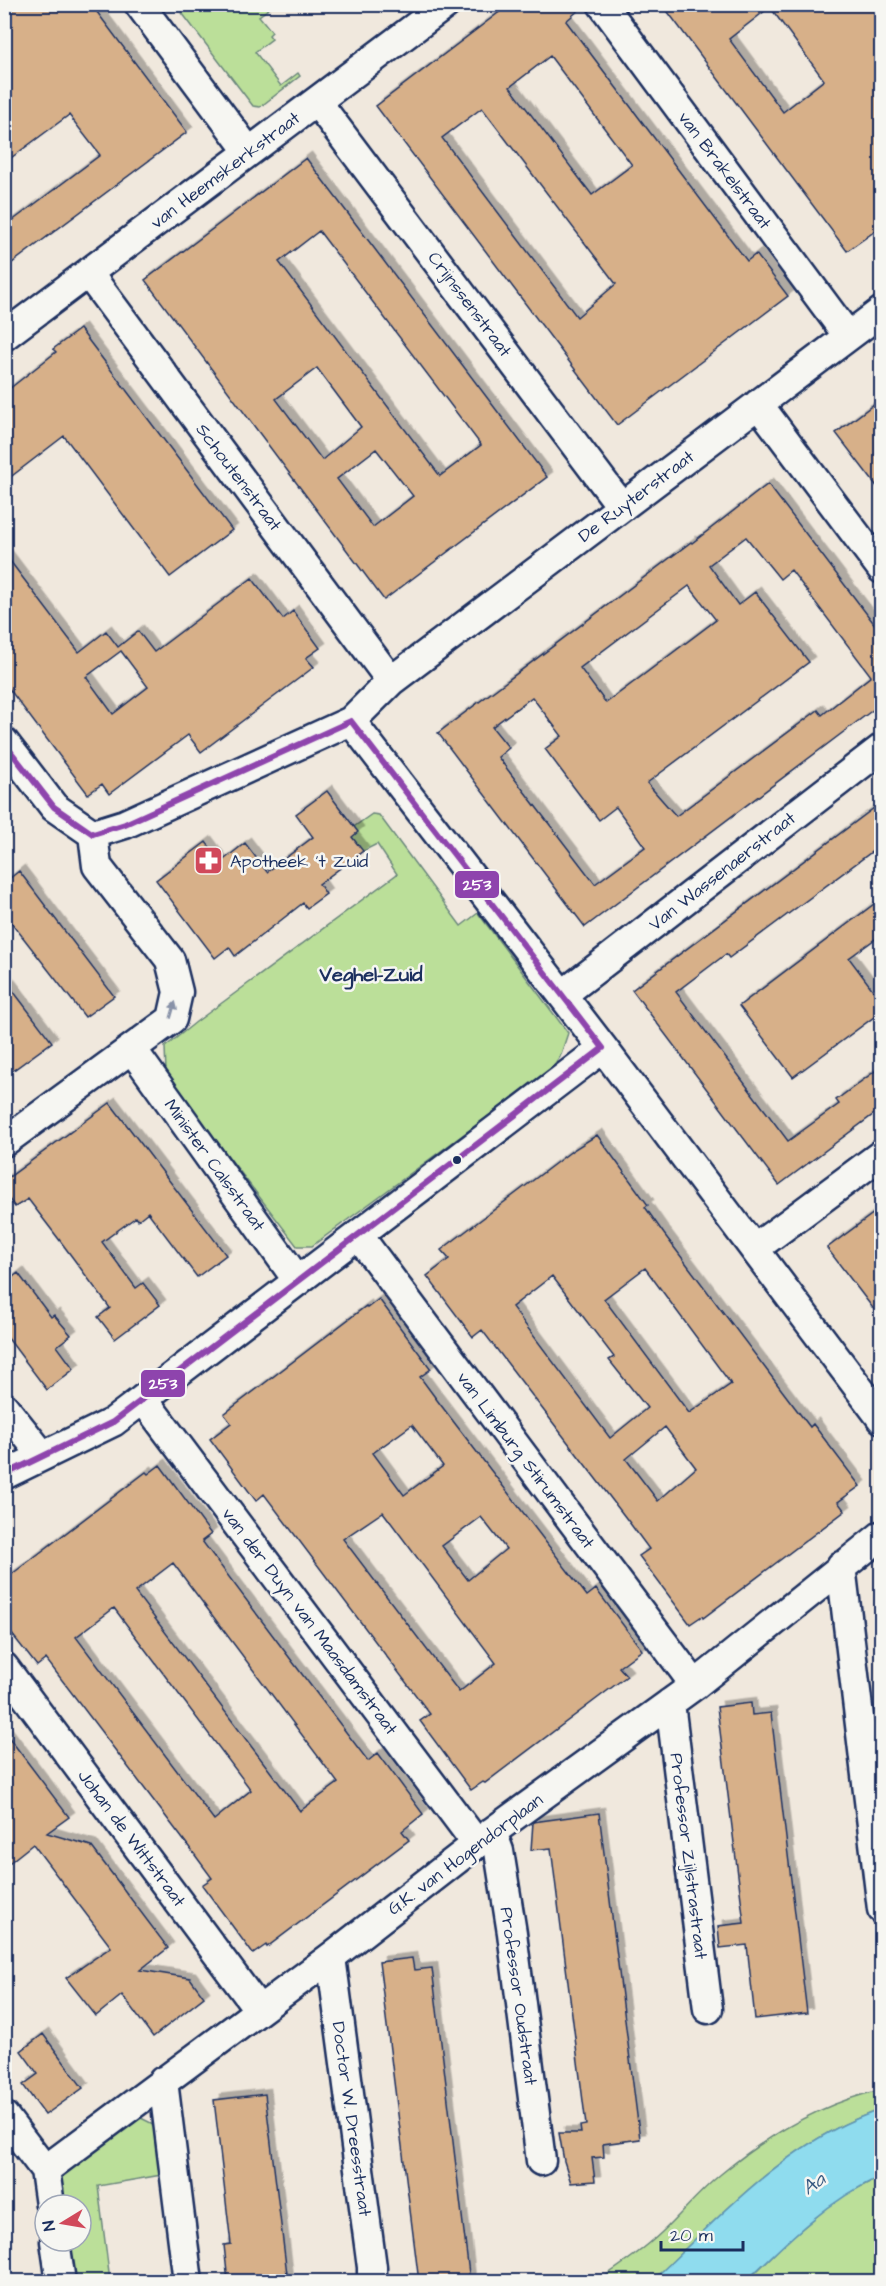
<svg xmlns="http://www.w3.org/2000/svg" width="886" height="2286" font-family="'Architects Daughter',sans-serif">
<defs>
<filter id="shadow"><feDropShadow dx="5.5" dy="-5.5" stdDeviation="0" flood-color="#0004"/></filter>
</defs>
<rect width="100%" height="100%" fill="#f0e8dd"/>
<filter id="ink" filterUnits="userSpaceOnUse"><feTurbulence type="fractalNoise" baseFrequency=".0167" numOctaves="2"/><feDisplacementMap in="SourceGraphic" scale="12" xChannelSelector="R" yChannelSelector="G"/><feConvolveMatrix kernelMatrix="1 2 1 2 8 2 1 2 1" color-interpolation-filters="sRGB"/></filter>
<g filter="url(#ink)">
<path fill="#bbdf99" stroke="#6b877c" stroke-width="1.5" d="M 176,5 L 274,5 L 259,16 L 272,32 L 269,35 L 272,39 L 255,52 L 281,86 L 298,73 L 300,76 L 260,107 L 253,106 Z
M 372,814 L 379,815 L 461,926 L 478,913 L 568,1033 L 560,1057 L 552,1069 L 312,1246 L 297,1246 L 179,1092 L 166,1072 L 165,1047 L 196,1022 L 397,874 L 377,844 L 355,855 L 341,836 Z
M 881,2090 L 881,2109 C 867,2115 852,2120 839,2127 C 766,2164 710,2226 652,2281 L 596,2282 C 619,2267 642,2251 662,2232 C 682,2213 700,2191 721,2174 C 768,2135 821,2103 881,2090 Z
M 135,2115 L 159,2127 L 161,2175 L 98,2186 L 110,2281 L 64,2281 L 59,2241 L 81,2241 L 81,2205 L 54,2205 L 53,2174 Z
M 881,2176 L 881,2281 L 746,2282 L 787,2241 L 839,2198 Z"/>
<path fill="#8fdcee" stroke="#6197b4" stroke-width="1.5" d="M 881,2109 L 881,2176 C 827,2201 788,2240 746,2281 L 652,2281 C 710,2226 766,2164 839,2127 C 852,2120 867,2115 881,2109 Z"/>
<path fill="#d7b089" stroke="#1b2f5e" stroke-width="1.5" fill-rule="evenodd" filter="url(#shadow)" d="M 19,4 L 91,4 L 187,132 L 4,269 L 4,227 L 100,155 L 69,115 L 4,163 L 4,16 Z
M 510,4 L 586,4 L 566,21 L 747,261 L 756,254 L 788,296 L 617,425 L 376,106 ZM 550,56 L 632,165 L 592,195 L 510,87 ZM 482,108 L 616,284 L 577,317 L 442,138 Z
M 662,4 L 882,4 L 882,226 L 847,251 ZM 770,7 L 824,80 L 783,112 L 729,39 Z
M 306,158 L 547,477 L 384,600 L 145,280 ZM 319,231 L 481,445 L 440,476 L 279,262 ZM 317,368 L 361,427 L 322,460 L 276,399 ZM 376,449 L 413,496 L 373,527 L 337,479 Z
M 80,329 L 232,530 L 170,577 L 64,436 L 4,482 L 4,393 L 56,352 L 53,349 Z
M 882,398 L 882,493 L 836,433 Z
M 768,484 L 882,634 L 882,703 L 585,927 L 438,733 L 691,542 L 692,543 ZM 746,537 L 780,579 L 791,570 L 871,676 L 822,715 L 818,710 L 676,816 L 647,783 L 809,662 L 755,592 L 738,605 L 709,565 ZM 689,586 L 716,620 L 606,703 L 580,668 ZM 532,697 L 562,736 L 545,749 L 582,798 L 599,820 L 616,807 L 645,847 L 595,884 L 498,757 L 509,748 L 492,727 Z
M 4,553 L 79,652 L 106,631 L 118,647 L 138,631 L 154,652 L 252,578 L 283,619 L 293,611 L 320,648 L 306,658 L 314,667 L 201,752 L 188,735 L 109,794 L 102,784 L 88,794 L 4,682 ZM 121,651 L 148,687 L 113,714 L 86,677 Z
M 327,791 L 358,832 L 352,837 L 363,851 L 319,884 L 326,894 L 307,908 L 303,903 L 235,956 L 229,947 L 215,958 L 156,880 L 206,842 L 221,862 L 245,843 L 267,872 L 313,837 L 296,814 Z
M 882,802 L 882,844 L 729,958 L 726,954 L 676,992 L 788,1141 L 839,1104 L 836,1100 L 882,1066 L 882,1108 L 779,1185 L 632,990 Z
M 19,871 L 114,996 L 85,1017 L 4,913 L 4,883 Z
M 882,898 L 882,934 L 849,958 L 882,1002 L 882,1011 L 793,1077 L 739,1006 Z
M 4,979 L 52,1042 L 4,1077 Z
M 110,1103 L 226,1255 L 197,1277 L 148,1212 L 138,1220 L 136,1217 L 102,1242 L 136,1288 L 143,1283 L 160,1305 L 115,1339 L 98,1317 L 110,1308 L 61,1242 L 28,1199 L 15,1207 L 4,1193 L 4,1181 Z
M 597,1135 L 648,1205 L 645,1207 L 664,1234 L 790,1401 L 810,1427 L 813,1424 L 860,1486 L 838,1502 L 845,1511 L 703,1618 L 702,1616 L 690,1624 L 639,1556 L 649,1549 L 629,1522 L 482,1330 L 473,1337 L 427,1276 L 449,1259 L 441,1250 L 573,1150 ZM 645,1268 L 731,1384 L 689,1413 L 604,1299 ZM 552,1276 L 614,1357 L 609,1360 L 647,1408 L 610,1438 L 512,1307 ZM 665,1427 L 696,1468 L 658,1501 L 626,1459 Z
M 882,1207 L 882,1320 L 827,1248 Z
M 18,1273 L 51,1317 L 54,1315 L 71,1335 L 57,1346 L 74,1369 L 47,1390 L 4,1333 L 4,1284 Z
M 379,1299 L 431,1369 L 420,1377 L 440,1404 L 587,1596 L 596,1589 L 642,1650 L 619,1667 L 627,1676 L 485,1783 L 483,1782 L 471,1790 L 420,1721 L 430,1714 L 264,1494 L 256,1501 L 210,1439 L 231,1423 L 224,1414 L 366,1306 L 367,1308 ZM 412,1425 L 443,1466 L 404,1495 L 373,1453 ZM 383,1512 L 496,1663 L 459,1692 L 343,1539 ZM 481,1517 L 506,1549 L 468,1580 L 442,1546 Z
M 160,1465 L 211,1534 L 202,1541 L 292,1661 L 368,1761 L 378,1753 L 423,1814 L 402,1831 L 409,1840 L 267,1947 L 266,1945 L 253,1954 L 202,1885 L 212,1878 L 192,1851 L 46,1659 L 37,1666 L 4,1624 L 4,1580 L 146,1472 L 148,1474 ZM 173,1563 L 338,1783 L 300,1811 L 135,1592 ZM 114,1608 L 251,1790 L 214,1820 L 76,1637 Z
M 751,1703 L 752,1715 L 771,1713 L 807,2013 L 755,2019 L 747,1945 L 720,1948 L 718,1926 L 744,1923 L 717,1707 Z
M 4,1731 L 69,1817 L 47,1833 L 91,1846 L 168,1948 L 140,1970 L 190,1978 L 204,1997 L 153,2037 L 122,1995 L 96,2016 L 66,1978 L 111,1947 L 33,1844 L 4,1867 Z
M 599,1813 L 640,2139 L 603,2144 L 604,2157 L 592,2158 L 595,2181 L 571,2183 L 564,2161 L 559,2133 L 581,2133 L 580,2126 L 586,2125 L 551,1848 L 531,1850 L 533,1822 Z
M 412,1958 L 414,1970 L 432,1968 L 470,2282 L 419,2282 L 379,1962 Z
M 43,2034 L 83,2088 L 45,2115 L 23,2085 L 38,2074 L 21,2051 Z
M 265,2094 L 288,2282 L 228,2282 L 224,2245 L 231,2244 L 214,2100 Z"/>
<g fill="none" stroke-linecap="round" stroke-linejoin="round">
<defs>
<path id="minor" d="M 139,4 L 249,152
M 602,4 L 848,336
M 317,102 L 622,507
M 88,273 L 391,681
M 4,336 L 446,4
M 758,404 L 882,569
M 351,721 L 603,1048 L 882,1419
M 4,742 L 54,807 L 93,834 L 97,866 L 170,960 L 178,992 L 172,1019 L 4,1142
M 93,834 L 125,824 L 351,721 L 391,681 L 882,311
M 562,995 L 882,748
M 132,1049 L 298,1281
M 358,1235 L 695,1685
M 754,1249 L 882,1154
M 143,1399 L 477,1844
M 4,1407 L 43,1456
M 4,1475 L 113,1422 L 603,1048
M 841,1566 L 882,1909
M 4,1667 L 259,2010
M 670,1703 L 708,2009
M 492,1832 L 499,1851 L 512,1933 L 541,2161
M 331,1957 L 372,2267 L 372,2282
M 163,2081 L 188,2282
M 4,2116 L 45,2170 L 50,2205
M 45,2170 L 331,1957 L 492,1832 L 695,1685 L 882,1535
M 55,2241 L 61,2282"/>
</defs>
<use href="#minor" stroke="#1b2f5e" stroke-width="33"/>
<use href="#minor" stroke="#f6f6f2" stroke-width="28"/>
<defs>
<path id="bus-1" d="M 351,721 L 603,1048
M 4,743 L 54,807 L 93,834
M 93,834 L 125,824 L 351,721
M 4,1475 L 113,1422 L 603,1048"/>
</defs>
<use href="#bus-1" stroke="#f6f6f2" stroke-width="10"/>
<use href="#bus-1" stroke="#8e44ad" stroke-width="6"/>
</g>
<defs><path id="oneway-solid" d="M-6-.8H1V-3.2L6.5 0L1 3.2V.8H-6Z" transform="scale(1.5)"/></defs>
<use fill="#8892a8" href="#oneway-solid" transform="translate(173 1010) rotate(-74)"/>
</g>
<defs>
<symbol id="pharmacy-square" viewBox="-11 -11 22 22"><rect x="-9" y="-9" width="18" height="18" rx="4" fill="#d1495b" stroke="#f6f6f2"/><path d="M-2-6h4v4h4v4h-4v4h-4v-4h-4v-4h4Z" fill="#fff"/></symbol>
</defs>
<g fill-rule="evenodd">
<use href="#pharmacy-square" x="192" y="844" width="33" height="33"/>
</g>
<circle fill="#1b2f5e" stroke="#f6f6f2" stroke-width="2" cx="457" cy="1160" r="5"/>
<g text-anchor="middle" stroke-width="5" stroke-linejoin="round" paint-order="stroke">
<g font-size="18" fill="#1b2f5e" stroke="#f6f6f2">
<text transform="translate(225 170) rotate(-37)" y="6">van Heemskerkstraat</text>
<text transform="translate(725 170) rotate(53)" y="6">van Brakelstraat</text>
<text transform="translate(470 304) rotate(53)" y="6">Crijnssenstraat</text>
<text transform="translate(239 477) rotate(53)" y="6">Schoutenstraat</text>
<text transform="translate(636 496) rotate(-37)" y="6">De Ruyterstraat</text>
<text transform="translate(722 871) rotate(-38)" y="6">Van Wassenaerstraat</text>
<text transform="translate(215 1165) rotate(54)" y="6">Minister Calsstraat</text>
<text transform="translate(526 1460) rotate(53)" y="6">van Limburg Stirumstraat</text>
<text transform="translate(310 1621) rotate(53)" y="6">van der Duyn van Maasdamstraat</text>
<text transform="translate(132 1838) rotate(53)" y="6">Johan de Wittstraat</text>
<text transform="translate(465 1854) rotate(-37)" y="6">G.K. van Hogendorplaan</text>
<text transform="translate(689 1856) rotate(83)" y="6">Professor Zijlstrastraat</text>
<text transform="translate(519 1996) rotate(82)" y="6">Professor Oudstraat</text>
<text transform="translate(352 2119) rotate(82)" y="6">Doctor W. Dreesstraat</text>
</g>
<g font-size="18" fill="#1b2f5e" stroke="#f6f6f2" text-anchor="start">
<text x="230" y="867">Apotheek 't Zuid</text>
</g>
<g font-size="20" font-weight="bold" fill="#1b2f5e" stroke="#f6f6f2">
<text x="371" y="981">Veghel-Zuid</text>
</g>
<g font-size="20" font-style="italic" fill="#385a82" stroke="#f6f6f2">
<text transform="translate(813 2183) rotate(-36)" y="7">Aa</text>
</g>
</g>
<g stroke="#f6f6f2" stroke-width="2">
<rect x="454" y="870" width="46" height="29" rx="6" fill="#8e44ad"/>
<rect x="140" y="1369" width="46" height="29" rx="6" fill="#8e44ad"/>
</g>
<g font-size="16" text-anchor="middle" font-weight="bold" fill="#fff">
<text x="477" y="890">253</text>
<text x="163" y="1389">253</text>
</g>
<rect width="886" height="2286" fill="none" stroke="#f6f6f2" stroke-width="24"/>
<rect x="12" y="12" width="862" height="2262" fill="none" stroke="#1b2f5e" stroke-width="2" filter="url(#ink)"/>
<g transform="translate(63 2223) rotate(259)"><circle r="28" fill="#f6f6f2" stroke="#9ea6b7" stroke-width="1.5"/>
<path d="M0-4.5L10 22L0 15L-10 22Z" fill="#d1495b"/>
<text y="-9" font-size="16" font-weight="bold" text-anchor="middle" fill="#1b2f5e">N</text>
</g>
<path d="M661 2241v9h82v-9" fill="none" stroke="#1b2f5e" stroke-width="3"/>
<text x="670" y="2241" font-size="18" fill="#1b2f5e" stroke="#f6f6f2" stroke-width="4.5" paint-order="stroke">20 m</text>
</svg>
